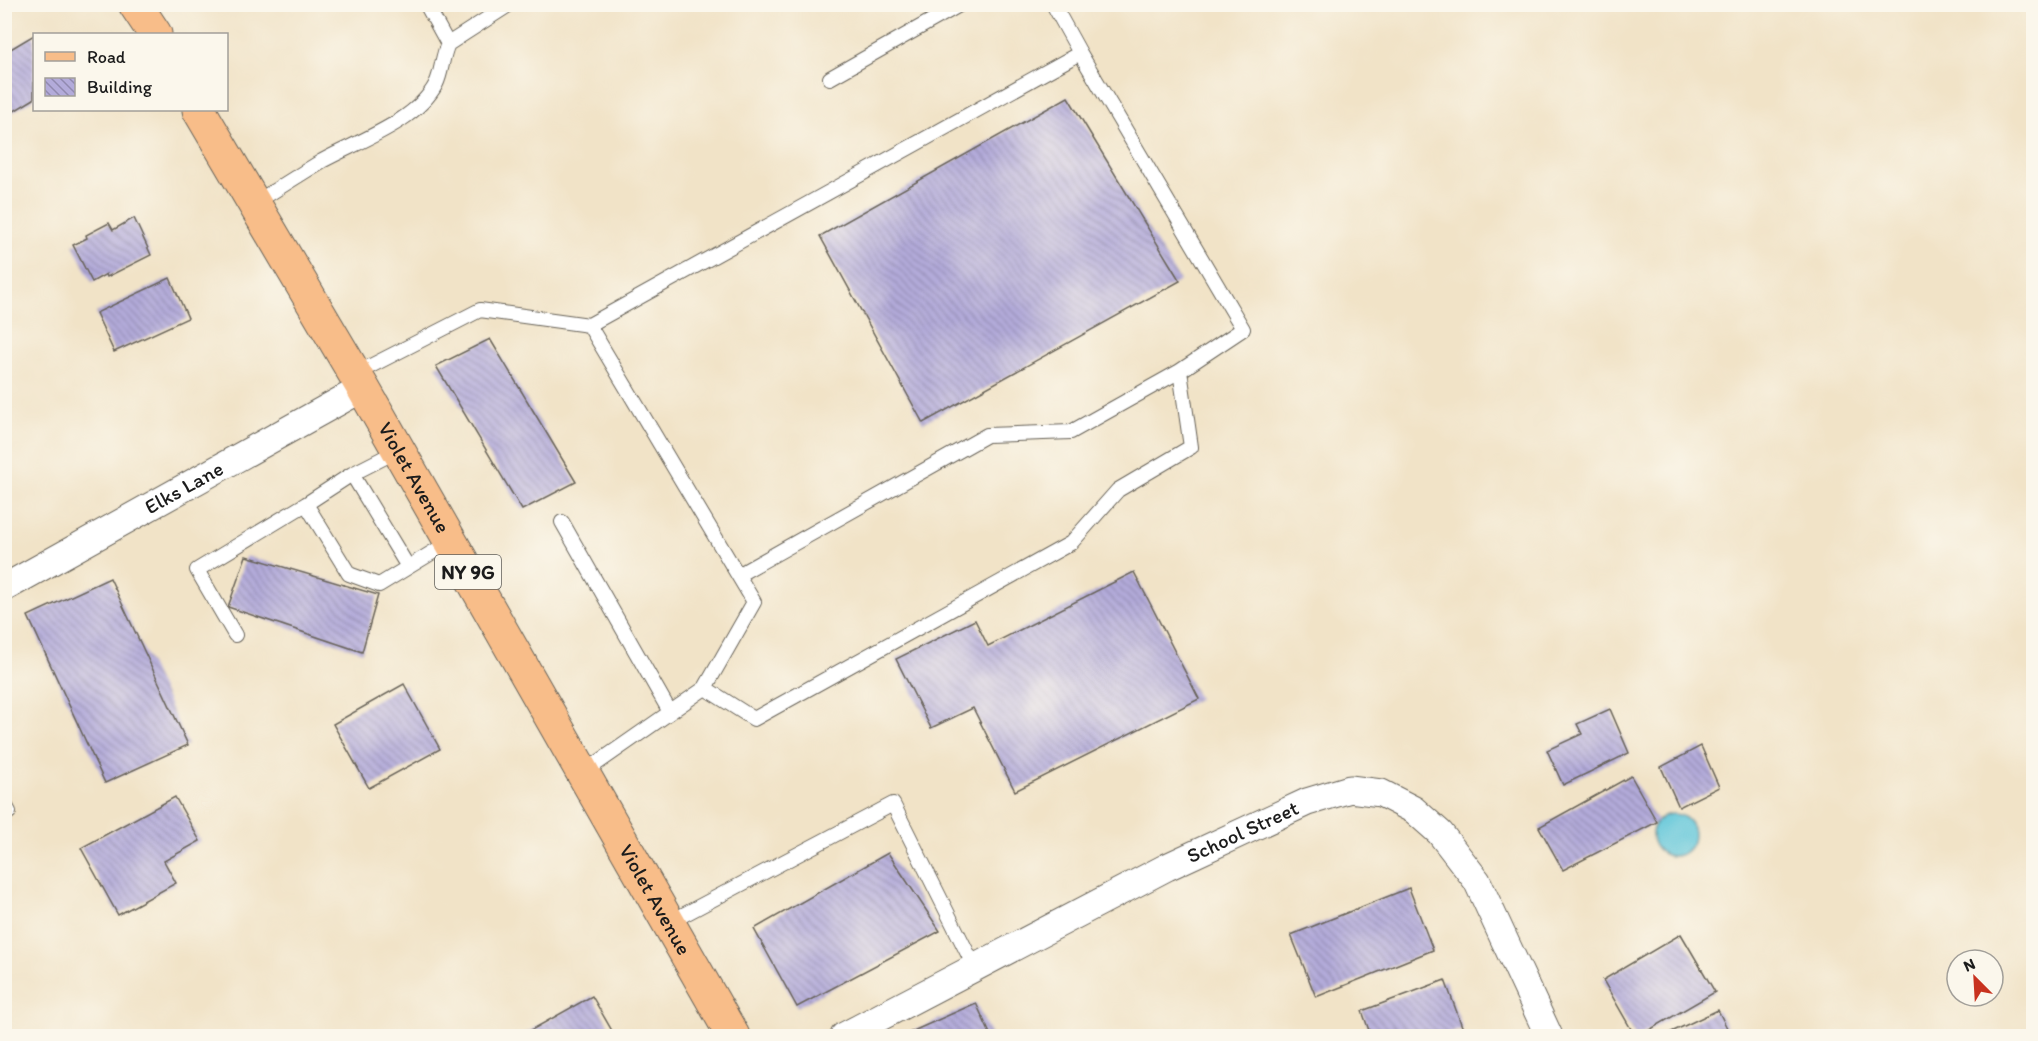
<svg xmlns="http://www.w3.org/2000/svg" width="2038" height="1041" font-family="Itim,sans-serif">
<style>
.water{fill:#5cc5d9;stroke:#3c707a;stroke-width:1.5}
.building{fill:url(#building-back-hatch)}
.lines{fill:none;stroke-linecap:round;stroke-linejoin:round}
.lane-casing{stroke:#676258;stroke-width:16}
.street-casing{stroke:#676258;stroke-width:29}
.primary-casing{stroke:#676258;stroke-width:35}
.lane{stroke:#fff;stroke-width:14}
.street{stroke:#fff;stroke-width:27}
.primary{stroke:#f8bd89;stroke-width:33}
.labels{text-anchor:middle;stroke-width:4.5;stroke-linejoin:round;paint-order:stroke}
.shield{fill:#fbf7ec;stroke:#5f5e5a;stroke-width:1.5}
.shield-label{font-size:20px;font-weight:bold;fill:#1c1c1c}
.street-label{font-size:21px;fill:#1c1c1c;stroke:#fbf7ec}
</style>
<defs>
<pattern id="building-back-hatch" width="6" height="6" patternUnits="userSpaceOnUse" patternTransform="scale(1.5)"><rect width="6" height="6" fill="#b3abda"/><path d="M-1 5l2 2M0 0l6 6M5-1l2 2" fill="none" stroke="#918ab0"/></pattern>
</defs>
<rect width="100%" height="100%" fill="#fbf7ec"/>
<filter id="ink" filterUnits="userSpaceOnUse"><feTurbulence type="fractalNoise" baseFrequency=".0167" numOctaves="2"/><feDisplacementMap in="SourceGraphic" scale="12" xChannelSelector="R" yChannelSelector="G"/><feConvolveMatrix kernelMatrix="1 2 1 2 8 2 1 2 1" color-interpolation-filters="sRGB"/></filter>
<filter id="wash" filterUnits="userSpaceOnUse"><feTurbulence type="fractalNoise" baseFrequency=".008" numOctaves="4" result="noise"/><feDisplacementMap in="SourceGraphic" scale="24" xChannelSelector="R" yChannelSelector="G"/><feGaussianBlur stdDeviation="1.35" result="paint"/><feColorMatrix in="noise" values="0 0 0 0 0 0 0 0 0 0 0 0 0 0 0 0 0 1.4 0 .05"/><feComposite in="paint" operator="in"/></filter>
<g filter="url(#wash)">
<rect width="100%" height="100%" fill="#f1e3c7"/>
<path class="water" d="M1652 835a21 21 0 1 1 42 0a21 21 0 1 1-42 0Z"/>
<g id="blocks">
<path class="building" d="M34,35V99L6,116L4,53Z
M1068,97L1180,281L923,423L820,236Z
M134,218L151,255L107,277L106,274L92,282L73,245L87,238L86,235L109,223L113,230Z
M170,278L188,318L114,352L96,313Z
M490,339L576,482L522,510L436,366Z
M246,556L378,595L362,652L228,607Z
M1134,572L1199,699L1015,791L973,708L931,728L896,659L975,620L988,646Z
M110,578L188,745L105,783L28,616Z
M404,684L440,749L369,788L333,724Z
M1610,709L1629,753L1563,785L1547,750L1582,734L1577,724Z
M1701,746L1719,787L1679,807L1661,767Z
M1631,776L1657,822L1563,870L1539,827Z
M175,797L200,841L164,861L176,883L118,915L81,848Z
M888,853L940,931L797,1007L754,929Z
M1409,888L1433,950L1316,997L1291,935Z
M1681,934L1715,992L1639,1036H1635L1603,980Z
M1445,980L1463,1029L1442,1036H1371L1362,1011Z
M592,996L615,1036H528L526,1033Z
M976,1003L991,1036H902Z
M1718,1010L1731,1036H1663Z"/>
</g>
</g>
<g filter="url(#ink)">
<use href="#blocks" fill-opacity="0" stroke="#676258" stroke-width="1.5"/>
<g class="lines">
<defs>
<path id="lane" d="M1053,4L1080,53
M448,44L510,4
M830,78L961,4
M255,203C277,189 299,175 322,161C358,141 416,122 436,84C442,72 442,56 448,44L426,4
M589,325L1080,53L1243,329L1180,371L1191,447L1118,490L1071,543L754,719L705,688
M355,374L480,310L589,325L754,602L705,688L583,773
M399,450L352,474L306,504L349,574L379,585L451,541
M352,474L408,567
M562,522L670,712
M738,575L987,435L1071,432L1180,371
M235,635L197,570L306,504
M4,803L9,812
M668,923L893,804L975,968"/>
<g id="street">
<path id="s1" d="M4,588L363,388"/>
<path id="s2" d="M844,1036L1167,867L1307,802L1350,789L1381,793L1414,810L1440,833L1477,881L1549,1036"/>
</g>
<g id="primary">
<path d="M135,4L155,34"/>
<path id="s3" d="M199,110L363,388L733,1036"/>
</g>
</defs>
<use href="#lane" class="lane-casing"/>
<use href="#street" class="street-casing"/>
<use href="#primary" class="primary-casing"/>
<use href="#lane" class="lane"/>
<use href="#street" class="street"/>
<use href="#primary" class="primary"/>
</g>
</g>
<g class="labels">
<rect class="shield" x="435" y="555" width="66" height="34" rx="4.5"/>
<g class="shield-label">
<text x="468" y="579">NY 9G</text>
</g>
<g class="street-label">
<text dy="7" stroke="none"><textPath href="#s3" startOffset="426">Violet Avenue</textPath></text>
<text dy="7" stroke="none"><textPath href="#s1" startOffset="206">Elks Lane</textPath></text>
<text dy="7" stroke="none"><textPath href="#s2" startOffset="448">School Street</textPath></text>
<text dy="7" stroke="none"><textPath href="#s3" startOffset="912">Violet Avenue</textPath></text>
</g>
</g>
<rect width="2038" height="1041" fill="none" stroke="#fbf7ec" stroke-width="24"/>
<rect x="33" y="33" width="195" height="78" fill="#fbf7ec" stroke="#a29f99" stroke-width="1.5"/>
<rect x="45" y="52" width="30" height="9" fill="#f8bd89" stroke="#a29f99" stroke-width="1.5"/>
<text x="87" y="63" font-size="18" fill="#1c1c1c">Road</text>
<rect x="45" y="78" width="30" height="18" fill="url(#building-back-hatch)" stroke="#a29f99" stroke-width="1.5"/>
<text x="87" y="93" font-size="18" fill="#1c1c1c">Building</text>
<g transform="translate(1975 978) rotate(336)"><circle r="28" fill="#fbf7ec" stroke="#a29f99" stroke-width="1.5"/>
<path d="M0-4.5L10 22L0 15L-10 22Z" fill="#c8321e"/>
<text y="-9" font-size="16" font-weight="bold" text-anchor="middle" fill="#1c1c1c">N</text>
</g>
</svg>
